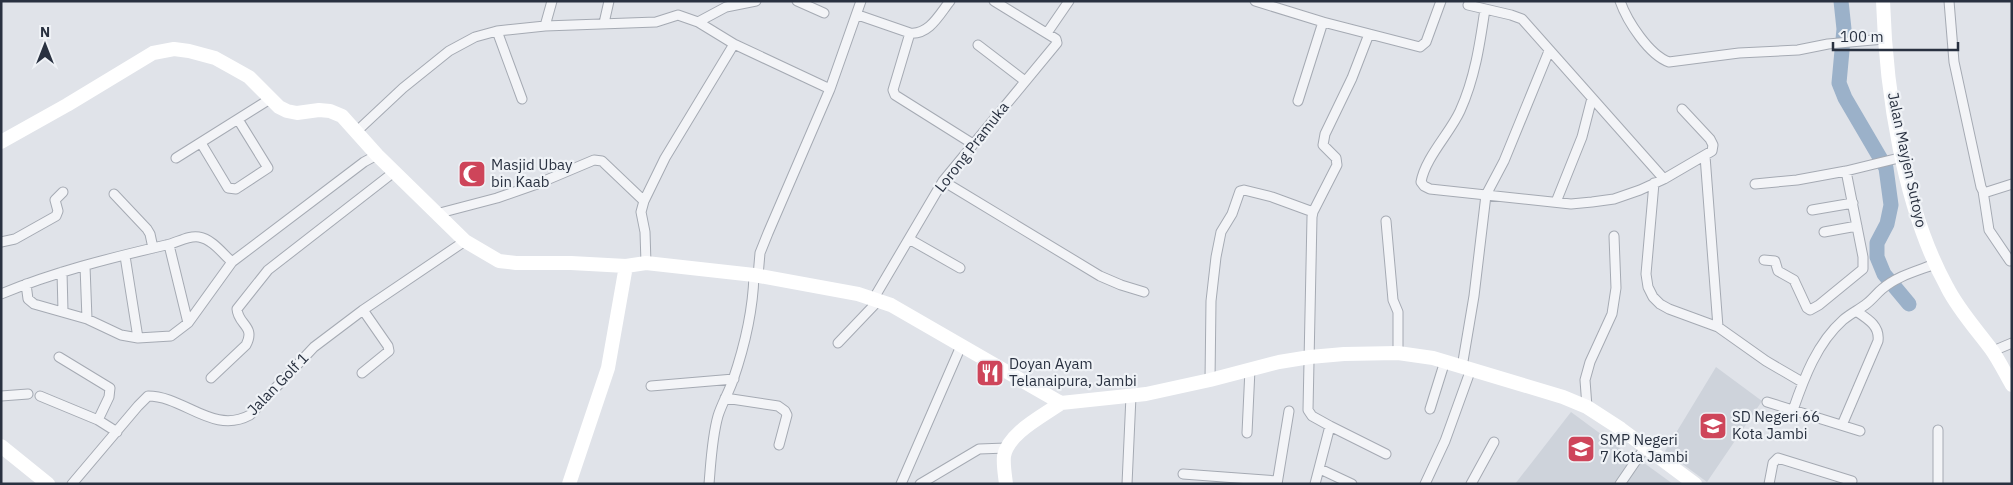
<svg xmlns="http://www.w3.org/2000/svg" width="2013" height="485" font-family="'IBM Plex Sans',sans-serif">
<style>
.built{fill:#ced3db}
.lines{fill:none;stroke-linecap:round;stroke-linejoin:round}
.river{stroke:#9bb1c9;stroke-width:15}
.street-casing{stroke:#a5aab3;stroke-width:11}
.street{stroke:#f3f4f7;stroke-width:9}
.secondary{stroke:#fff;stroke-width:14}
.labels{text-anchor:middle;stroke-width:4.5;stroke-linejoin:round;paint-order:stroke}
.street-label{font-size:15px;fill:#293140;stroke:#eff2f6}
.poi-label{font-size:15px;fill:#293140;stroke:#eff2f6;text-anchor:start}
</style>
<rect width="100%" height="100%" fill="#e0e3e9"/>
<path class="built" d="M1716,367L1762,401L1707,482L1665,451Z
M1571,412L1632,457L1614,484H1515Z
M1640,460L1673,484H1623Z"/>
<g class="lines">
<path class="river" d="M1841,1L1844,29L1839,83L1845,98L1886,168L1891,205L1887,224L1877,243V257L1884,274L1909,304"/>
<defs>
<path id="street" d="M797,1L824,13
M1255,1L1323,22L1420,47L1426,42L1441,1
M1620,1C1627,21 1649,55 1669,62L1739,53L1798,50L1828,44L1884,39
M1949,1L1954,62L1981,187L1983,191L1987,192L2012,184
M1468,5L1511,15L1522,19L1664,179
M1485,9C1480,43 1475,78 1460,111C1450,133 1425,158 1421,182L1424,186L1430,189L1571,204L1592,202L1614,199L1640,190L1664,179L1712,151L1713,145L1710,139L1682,109
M858,15L910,33C929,35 939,15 950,1
M698,22L734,44L830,89
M604,23L609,1
M545,26L552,1
M497,31L522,99
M910,33L893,90L895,95L973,144
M1047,33L1069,1
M978,45L1025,81
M1298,101L1323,22
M356,132L403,88L449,51L475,37L497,31L545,26L656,22L678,15L698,22L726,7L756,1
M201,143L228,188L236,189L268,168L239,121
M1705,156L1718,327
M176,158L270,99
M943,181L1100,276L1121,285L1144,292
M1654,183L1646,274L1648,287L1653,297L1660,304L1669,309L1718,327L1766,361L1802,382
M1755,184L1797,180L1846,171L1903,157
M1983,191L1989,230L2010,261
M114,194L147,229L150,234L153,248
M1556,202L1582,137L1592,98
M1812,210L1853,203
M436,214L497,198L537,184L594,160L602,161L644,201
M1386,221L1393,300L1398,312V353
M1824,232L1857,226
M909,239L960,268
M1,242L15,239L56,216L58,211L55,200L63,192
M169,245L188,323
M125,256L138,338
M1764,260L1775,261L1778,271L1794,280L1807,308L1810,310L1819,305L1863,269V257L1846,171
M646,263L645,232L641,212L644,201L665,158L734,44
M85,266L87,319
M62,272L63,311
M758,276L760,253L768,233L830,89L861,1
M26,284L28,299L34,304L87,319L121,335L138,338L171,336L188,323L232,262L364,162L377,155
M1,294C54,272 110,258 166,245C177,243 188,235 199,237C212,239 223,254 232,262
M874,298L943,181L1057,43L1056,39L994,1
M838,343L879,300
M1993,351L2012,343
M59,357L110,388L109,397L98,420
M1462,367L1474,296L1486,195L1504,161L1549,51
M362,373L389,351L388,346L363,310
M211,378L246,345C256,326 238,325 237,309L268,270L394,172
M1210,380L1211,301L1216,257L1221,232L1232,214L1240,191L1244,190L1272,197L1313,212
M651,386L734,379
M1,396L28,394
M40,396L98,420L117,432
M725,398L778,406L785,411L787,415L779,445
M1767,402L1860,431
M1587,407L1585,380L1590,362L1612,314L1616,288L1614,236
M1430,409L1445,361
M1793,410C1804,378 1817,343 1843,320C1850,314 1858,310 1865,305C1872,300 1876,294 1882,289C1897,276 1917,271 1935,264
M1842,425L1878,341C1880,326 1868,319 1856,311
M1330,426L1386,454
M1938,430V484
M1247,433L1250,369
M1320,469L1352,484
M1183,474L1277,481
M72,484L138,406L148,396C184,396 213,435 250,415L314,347L363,310L465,241
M709,484C711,461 712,437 718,416C722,403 729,392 733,380C744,348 753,309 754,275
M901,484L961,346
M920,484L979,449L1006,448
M1127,484L1131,396
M1277,484L1289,411
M1315,484L1330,426L1312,416L1308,410L1312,217L1313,212L1337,165L1336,158L1323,145L1325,134L1352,78L1369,34
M1425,484L1445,441L1471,369
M1471,484L1494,442
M1620,484L1646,446
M1769,484L1773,463L1778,458L1852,481"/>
</defs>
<use href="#street" class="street-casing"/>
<use href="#street" class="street"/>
<path class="secondary" d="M1883,1C1886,92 1903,207 1947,287C1958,309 1976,329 1991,349C1999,360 2005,373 2012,385
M1,142L67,105L153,53L174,49L189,51L215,58L233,68L249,77L279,107L287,111L297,113L319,110L330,111L342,116L377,155L465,241L499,261L516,263H571L626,266L646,263L754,275L858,294L891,305L1061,403L1146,394L1210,380L1279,362L1310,357L1344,354L1398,353L1433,358L1563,397L1587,407L1621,429L1695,484
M1,446L48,484
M569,484L608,368L626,266
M1006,484C1005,475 1003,465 1004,456C1008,433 1043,416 1061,403"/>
</g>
<defs>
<symbol id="mosque-square" viewBox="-11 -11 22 22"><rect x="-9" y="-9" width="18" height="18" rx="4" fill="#ce455a" stroke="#eff2f6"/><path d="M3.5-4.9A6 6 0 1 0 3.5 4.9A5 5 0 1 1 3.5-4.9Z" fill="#fff"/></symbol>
<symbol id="restaurant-square" viewBox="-11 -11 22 22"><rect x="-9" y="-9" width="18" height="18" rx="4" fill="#ce455a" stroke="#eff2f6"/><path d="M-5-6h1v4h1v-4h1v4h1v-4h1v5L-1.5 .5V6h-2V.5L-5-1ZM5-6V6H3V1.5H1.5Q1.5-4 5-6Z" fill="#fff"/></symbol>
<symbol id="school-square" viewBox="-11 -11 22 22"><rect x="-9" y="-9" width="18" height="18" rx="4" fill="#ce455a" stroke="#eff2f6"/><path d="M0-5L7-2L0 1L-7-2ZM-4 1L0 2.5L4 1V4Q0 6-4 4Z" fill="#fff"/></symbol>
</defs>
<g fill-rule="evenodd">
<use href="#mosque-square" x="456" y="158" width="32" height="32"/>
<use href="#restaurant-square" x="974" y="357" width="32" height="32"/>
<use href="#school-square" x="1697" y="410" width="32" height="32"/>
<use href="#school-square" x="1565" y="433" width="32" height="32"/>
</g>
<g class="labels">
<g class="street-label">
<text transform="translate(972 147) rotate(-52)" y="5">Lorong Pramuka</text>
<text transform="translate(1907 160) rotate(78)" y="5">Jalan Mayjen Sutoyo</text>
<text transform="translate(278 384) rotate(-46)" y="5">Jalan Golf 1</text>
</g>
<g class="poi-label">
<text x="491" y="170">Masjid Ubay<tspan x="491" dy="17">bin Kaab</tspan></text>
<text x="1009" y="369">Doyan Ayam<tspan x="1009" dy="17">Telanaipura, Jambi</tspan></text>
<text x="1732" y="422">SD Negeri 66<tspan x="1732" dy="17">Kota Jambi</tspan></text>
<text x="1600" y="445">SMP Negeri<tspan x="1600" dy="17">7 Kota Jambi</tspan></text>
</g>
</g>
<rect width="2013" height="485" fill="none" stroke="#293140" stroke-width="5"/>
<g transform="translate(45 45)" stroke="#eff2f6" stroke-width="4" paint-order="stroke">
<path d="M0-4L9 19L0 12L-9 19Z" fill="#293140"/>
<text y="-8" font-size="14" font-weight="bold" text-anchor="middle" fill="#293140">N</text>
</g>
<path d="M1833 42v8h125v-8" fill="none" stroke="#293140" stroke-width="2.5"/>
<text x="1840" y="42" font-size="15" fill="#293140" stroke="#eff2f6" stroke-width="4" paint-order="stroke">100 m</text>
</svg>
